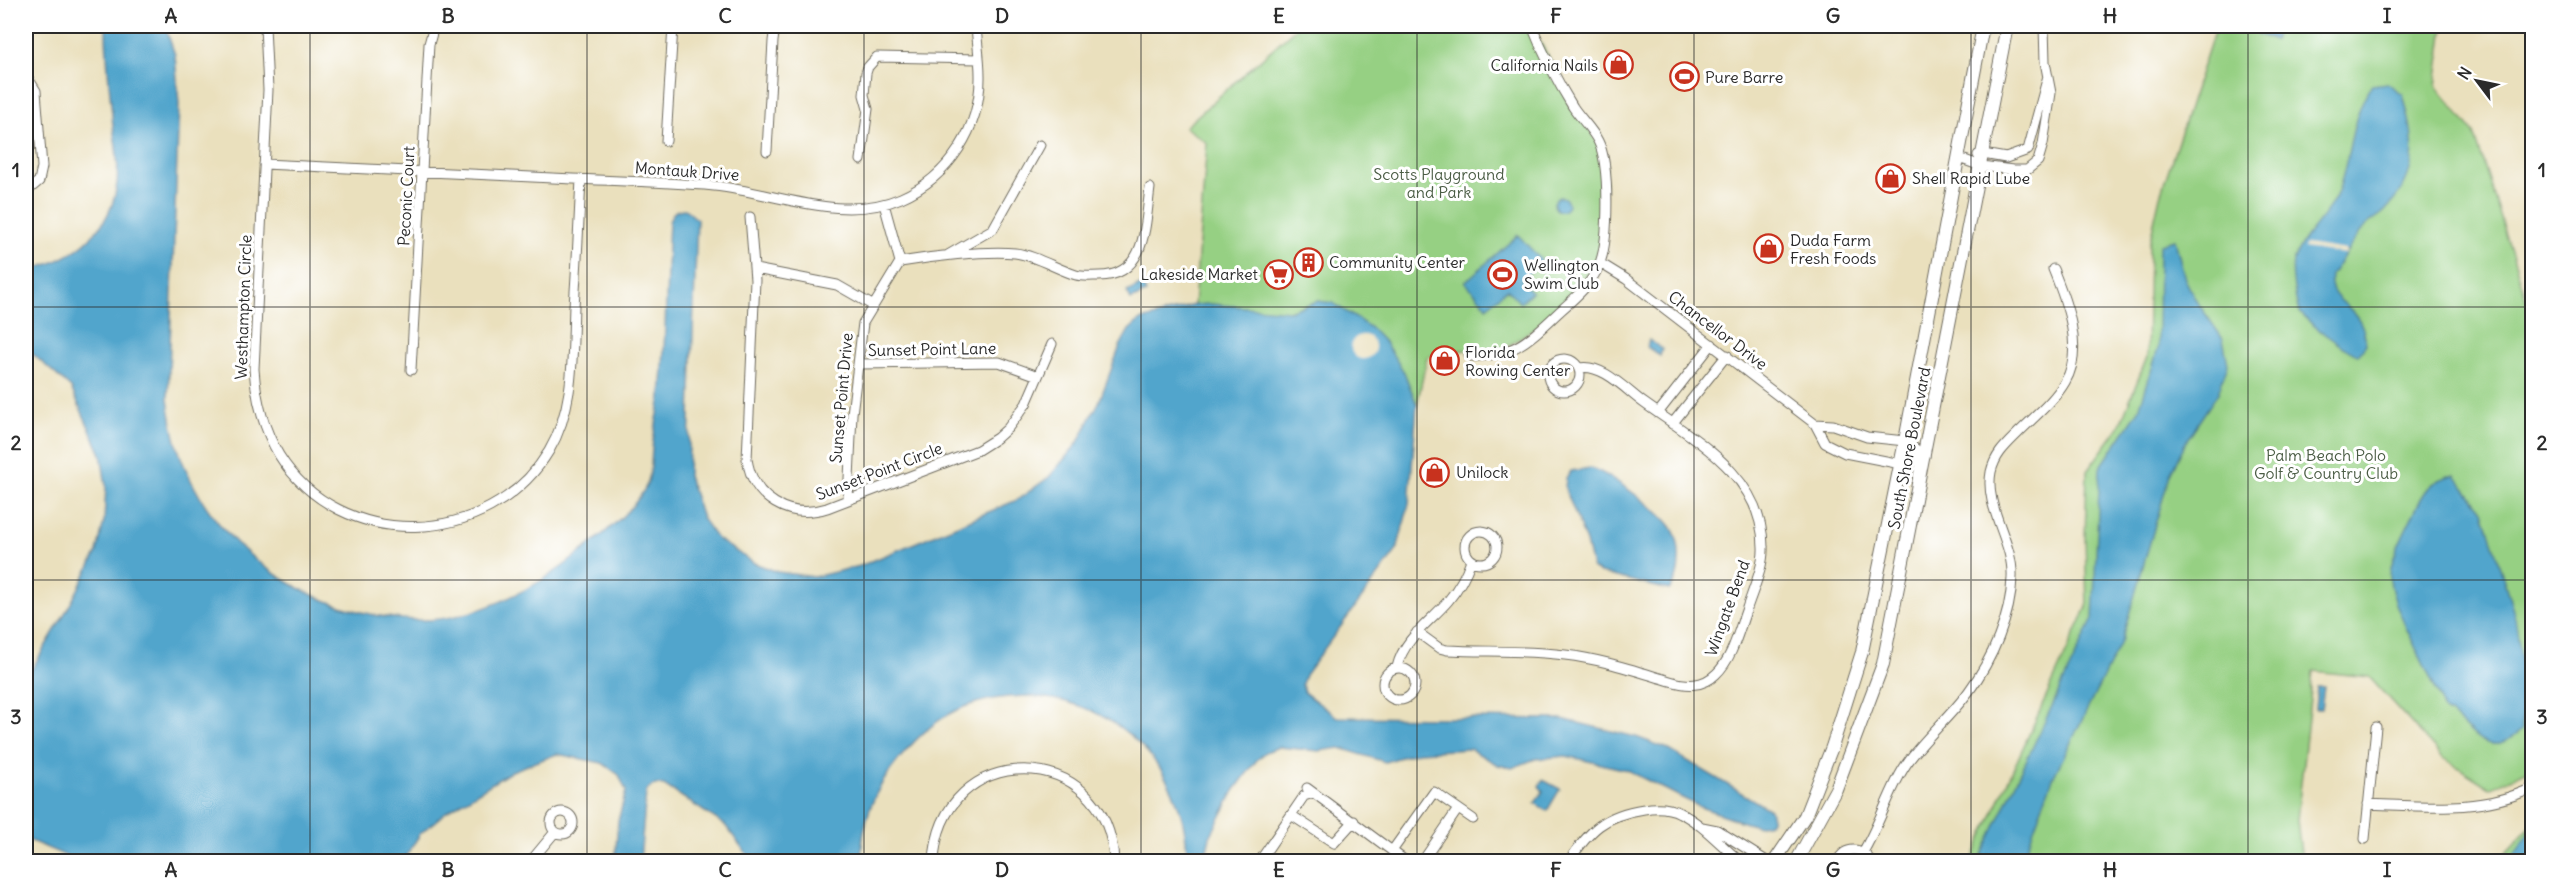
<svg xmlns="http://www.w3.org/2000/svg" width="2558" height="887" font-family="Delius,sans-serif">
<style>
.green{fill:#96d083;stroke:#607e57;stroke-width:1.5}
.water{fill:#51a5cc;stroke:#3e687c;stroke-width:1.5}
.pier{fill:#eae0bd}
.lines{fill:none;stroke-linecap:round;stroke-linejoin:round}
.street-casing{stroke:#6e6a5e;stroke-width:11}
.secondary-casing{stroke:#6e6a5e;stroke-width:14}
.street{stroke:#fff;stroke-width:9}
.secondary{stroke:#fff;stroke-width:12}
.grid{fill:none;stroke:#2b2b2b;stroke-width:1.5;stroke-opacity:0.55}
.labels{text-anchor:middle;stroke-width:6;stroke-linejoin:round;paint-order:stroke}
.poi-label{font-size:16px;fill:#2b2b2b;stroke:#fff;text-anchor:start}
.street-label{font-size:16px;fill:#2b2b2b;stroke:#fff}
.park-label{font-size:16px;fill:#4b5d45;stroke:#fff}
.neatline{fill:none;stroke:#2b2b2b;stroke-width:2}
.grid-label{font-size:20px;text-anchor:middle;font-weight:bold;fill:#2b2b2b}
</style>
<rect width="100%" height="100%" fill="#fff"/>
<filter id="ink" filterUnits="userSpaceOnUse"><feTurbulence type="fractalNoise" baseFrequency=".0167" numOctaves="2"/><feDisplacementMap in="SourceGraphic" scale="12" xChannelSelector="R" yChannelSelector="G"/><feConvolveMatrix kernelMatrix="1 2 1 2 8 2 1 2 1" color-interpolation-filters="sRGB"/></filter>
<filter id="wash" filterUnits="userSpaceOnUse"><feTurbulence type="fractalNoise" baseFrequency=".008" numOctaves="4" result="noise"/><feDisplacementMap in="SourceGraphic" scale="24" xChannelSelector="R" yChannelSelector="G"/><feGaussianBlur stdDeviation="1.35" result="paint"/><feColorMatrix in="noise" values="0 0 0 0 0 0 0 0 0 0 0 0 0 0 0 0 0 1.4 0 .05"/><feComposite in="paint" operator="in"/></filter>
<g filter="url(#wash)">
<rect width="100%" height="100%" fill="#eae0bd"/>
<path class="green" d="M1298,26H1531L1607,159L1600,263L1544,321L1504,349L1446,351L1427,357L1417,405L1404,372L1318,301L1289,311L1194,305L1207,143L1185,127Z
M2216,26H2444L2436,86L2474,133L2532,317V768L2490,788L2443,758L2369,677L2313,671L2297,820L2302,861L1971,862L2087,607L2085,538L2087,471L2119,427L2147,357L2149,244L2160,196Z
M2532,825V861L2460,862L2505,854Z"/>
<path class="water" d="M106,26H165L175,55L179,104L168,399C171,421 175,444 184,465C222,557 318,616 416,620C472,622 540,587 581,552C601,536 637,508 647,484C652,472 651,461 652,448C654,431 659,413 661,395C666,338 666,280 669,222C672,213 675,209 685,209L697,219L688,476L702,518L717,539L754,563L778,572L814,577L860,566L1017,500L1049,477L1077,444L1099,402L1120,346L1129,330L1139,321L1194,305L1211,304L1289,311L1318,301L1333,303L1371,328L1386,344L1404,372L1417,405L1409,504L1397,550L1305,675L1302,684L1304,692L1337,717L1562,719L1636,737L1666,748L1770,810L1772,818L1769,823L1757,826L1746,823L1700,807L1627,770L1566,756L1535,759L1512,768L1498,765L1470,749L1418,752L1385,762L1340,748L1319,751L1279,747L1266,752L1256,761L1234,791L1210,837L1204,861H1187C1188,744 1073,667 964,707C938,717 917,737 900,758C874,789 862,820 861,861H752L725,825L664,785C655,784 650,785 646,793L640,861H615L618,821L626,791L619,775L602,763L557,754L512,771L446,812L420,834L403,861H78L26,839V679L71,603L97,552L104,521L106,486L101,454L71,388L26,348V270C68,263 108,234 116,190C120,170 116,146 113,126C110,92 106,60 106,26Z
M2253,26H2278L2274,41L2258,34Z
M2387,83L2403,94C2415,141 2422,172 2385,211C2380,216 2372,220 2367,225C2355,236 2342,261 2331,275C2328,298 2346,301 2357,317C2363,324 2365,335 2366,344L2358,355C2346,351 2307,322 2300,312C2295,303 2291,272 2293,262C2301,235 2330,215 2339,189C2350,157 2352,111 2372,85Z
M1554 204a7 7 0 1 1 14 0a7 7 0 1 1-14 0Z
M1518,235L1542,261L1521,280L1532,292L1520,303L1507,289L1487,307L1465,282Z
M2175,240L2185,279L2196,300L2223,339L2228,364L2218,393L2188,438L2170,474L2121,642L2053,778L2022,861H1979L2093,619L2100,468L2139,410L2158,349L2159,244Z
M1142,284L1146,293L1131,300L1127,292Z
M1649,340L1662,349L1660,356L1647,347Z
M1590,468C1608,472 1663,513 1672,528C1682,544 1682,577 1669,590L1600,573L1592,568L1586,542L1565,488L1566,478L1571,471Z
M2455,475L2483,511L2515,617L2521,659L2522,730C2482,763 2479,731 2444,711C2433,675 2391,610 2390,578C2389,561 2406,529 2414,513C2423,493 2431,478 2455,475Z
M2317,687H2324L2321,709H2315Z
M1543,780L1560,789L1547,811L1535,803L1543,791L1539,786Z
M2532,830V861L2509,862Z"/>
<path class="pier" d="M2306,244L2345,250L2346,254L2304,248Z
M1351 347a12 12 0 1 1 24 0a12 12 0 1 1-24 0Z"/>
</g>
<g filter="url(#ink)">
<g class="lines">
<defs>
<path id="street" d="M265,26L268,90L254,369C256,400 263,428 279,455C340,553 490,549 549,451C575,407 572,356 574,306C577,264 579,222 581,179
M26,75L36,91L42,167L39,181L26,192
M666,141L673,26
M767,151L773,41L774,34L783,26
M1978,155L1983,154L2006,158L2028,150L2048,76
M1959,158L1981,166L2013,170H2027L2038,161L2043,144L2051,93L2045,62L2044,26
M861,160L868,109L864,95L866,73L868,67L877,57L979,59
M264,164C367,169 470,174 573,179C620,181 667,182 714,186C775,192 841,224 901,198C949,177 981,128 980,75C980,59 977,42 976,26
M750,217L755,280L747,459C753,499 789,520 827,508L978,450L997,438L1008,428L1026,404L1052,344
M948,255L993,229L1040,145
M900,262C929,257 985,250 1015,253C1035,255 1056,269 1076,275C1083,277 1091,276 1099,276C1147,276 1145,224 1150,188
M1600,263L1626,279L1815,424L1825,443L1845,453L1901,464L1925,456
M755,269L837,285L872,305
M1469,356C1513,358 1529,340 1559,312C1575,298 1593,283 1600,263C1609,238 1610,164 1598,141C1592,129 1581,119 1573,107C1557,81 1543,54 1532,26
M1548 375a16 16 0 1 1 32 0a16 16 0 1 1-32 0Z
M860,364L999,362L1038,376
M411,370L429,44L434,26
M1658,413L1712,344
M1672,424L1727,355
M1815,424L1833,425L1867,437L1905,441L1925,456
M848,500L852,414L863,323L900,262L884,204
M1465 547a16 16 0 1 1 32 0a16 16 0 1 1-32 0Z
M1417,632L1439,648L1447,650C1486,652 1526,650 1565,655C1601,659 1636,671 1670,681C1687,686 1703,687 1716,674C1733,658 1739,629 1747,608C1753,590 1764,566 1763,547C1763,476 1695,440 1644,403C1626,390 1602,363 1579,368
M1397,667C1404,638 1430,622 1448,601C1458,589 1466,575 1471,560
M1383 684a16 16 0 1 1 32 0a16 16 0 1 1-32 0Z
M1307,788L1407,862
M2368,804C2424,806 2481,813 2532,788
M551 823a11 11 0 1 1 22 0a11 11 0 1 1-22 0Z
M1291,815L1334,843L1354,821
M1702,827L1717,830L1768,862
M2365,839L2376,727
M1392,851L1434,792L1473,819
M1863,852C1880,824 1892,782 1910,759C1928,735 1952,715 1969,691C1992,660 2011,616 2012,578C2014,542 1984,508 1991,472C1995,454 2007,444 2019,432C2035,416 2054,401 2065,382C2085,349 2066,301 2053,269
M530,862L555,832
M934,862C939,739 1109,739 1114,862
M1259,862L1304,796L1313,793
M1422,862L1458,809
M1568,862C1590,830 1604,815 1644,809C1656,807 1669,807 1680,813C1703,824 1721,846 1741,862
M1837,862C1845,846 1862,846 1871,862"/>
<path id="secondary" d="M1774,862L1805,816L1832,747L1862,652L1905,441L1983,26
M1796,862L1836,789L1883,664L2007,26"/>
</defs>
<use href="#street" class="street-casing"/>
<use href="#secondary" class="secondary-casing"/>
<use href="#street" class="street"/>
<use href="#secondary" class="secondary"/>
</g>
</g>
<path class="grid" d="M310,26V862M587,26V862M864,26V862M1141,26V862M1417,26V862M1694,26V862M1971,26V862M2248,26V862M26,307H2532M26,580H2532"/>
<defs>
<symbol id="shop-ring" viewBox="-11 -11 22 22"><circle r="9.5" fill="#fff" stroke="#c8321e" stroke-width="1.5"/><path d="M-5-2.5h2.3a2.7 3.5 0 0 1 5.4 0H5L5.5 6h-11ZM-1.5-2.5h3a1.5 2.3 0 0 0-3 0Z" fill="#c8321e"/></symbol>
<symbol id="stadium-ring" viewBox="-11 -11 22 22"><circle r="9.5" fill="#fff" stroke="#c8321e" stroke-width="1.5"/><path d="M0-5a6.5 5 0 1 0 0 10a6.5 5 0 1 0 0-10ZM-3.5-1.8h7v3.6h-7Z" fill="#c8321e"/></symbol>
<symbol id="building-ring" viewBox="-11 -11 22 22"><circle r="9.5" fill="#fff" stroke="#c8321e" stroke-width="1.5"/><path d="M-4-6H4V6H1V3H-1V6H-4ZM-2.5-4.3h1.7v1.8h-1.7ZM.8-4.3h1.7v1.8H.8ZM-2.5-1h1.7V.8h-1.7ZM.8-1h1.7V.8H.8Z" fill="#c8321e"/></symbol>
<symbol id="supermarket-ring" viewBox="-11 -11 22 22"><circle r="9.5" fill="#fff" stroke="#c8321e" stroke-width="1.5"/><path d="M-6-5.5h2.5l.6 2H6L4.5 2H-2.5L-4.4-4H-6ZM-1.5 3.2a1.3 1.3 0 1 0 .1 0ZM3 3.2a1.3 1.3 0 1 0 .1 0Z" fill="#c8321e"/></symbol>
</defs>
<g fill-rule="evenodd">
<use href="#shop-ring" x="1602" y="48" width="33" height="33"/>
<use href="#stadium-ring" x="1668" y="60" width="33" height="33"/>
<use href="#shop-ring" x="1874" y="162" width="33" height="33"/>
<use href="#shop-ring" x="1752" y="232" width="33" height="33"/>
<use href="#building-ring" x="1292" y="246" width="33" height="33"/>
<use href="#supermarket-ring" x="1262" y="258" width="33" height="33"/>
<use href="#stadium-ring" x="1486" y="258" width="33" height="33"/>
<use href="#shop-ring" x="1428" y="344" width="33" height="33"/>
<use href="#shop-ring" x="1418" y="456" width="33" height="33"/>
</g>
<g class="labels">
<g class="poi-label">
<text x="1598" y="71" text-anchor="end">California Nails</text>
<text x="1705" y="83">Pure Barre</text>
<text x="1912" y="184">Shell Rapid Lube</text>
<text x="1790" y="246">Duda Farm<tspan x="1790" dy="18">Fresh Foods</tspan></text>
<text x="1329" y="268">Community Center</text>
<text x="1524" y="271">Wellington<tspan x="1524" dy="18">Swim Club</tspan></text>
<text x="1258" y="280" text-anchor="end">Lakeside Market</text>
<text x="1465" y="358">Florida<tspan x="1465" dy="18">Rowing Center</tspan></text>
<text x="1456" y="478">Unilock</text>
</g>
<g class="street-label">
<text transform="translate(687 171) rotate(4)" y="6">Montauk Drive</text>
<text transform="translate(406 196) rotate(-87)" y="6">Peconic Court</text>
<text transform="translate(243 307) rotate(-88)" y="6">Westhampton Circle</text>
<text transform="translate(1718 330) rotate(37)" y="6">Chancellor Drive</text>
<text transform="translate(932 349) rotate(-1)" y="6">Sunset Point Lane</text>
<text transform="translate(841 398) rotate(-85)" y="6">Sunset Point Drive</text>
<text transform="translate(1909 448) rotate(-79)" y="6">South Shore Boulevard</text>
<text transform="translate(879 471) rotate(-21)" y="6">Sunset Point Circle</text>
<text transform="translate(1727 608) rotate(-70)" y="6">Wingate Bend</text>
</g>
<g class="park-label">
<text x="1439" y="180">Scotts Playground<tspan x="1439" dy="18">and Park</tspan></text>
<text x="2326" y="461">Palm Beach Polo<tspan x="2326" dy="18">Golf &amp; Country Club</tspan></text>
</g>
</g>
<rect width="2558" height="887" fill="none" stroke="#fff" stroke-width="66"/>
<g transform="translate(2477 81) rotate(302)" stroke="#ffffff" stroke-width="4.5" paint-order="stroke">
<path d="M0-4.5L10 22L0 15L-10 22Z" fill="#2b2b2b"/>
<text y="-9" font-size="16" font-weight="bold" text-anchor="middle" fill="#2b2b2b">N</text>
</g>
<rect x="33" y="33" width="2492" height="821" class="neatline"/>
<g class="grid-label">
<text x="171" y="23">A</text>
<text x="448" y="23">B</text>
<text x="725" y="23">C</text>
<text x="1002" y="23">D</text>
<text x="1279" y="23">E</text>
<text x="1556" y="23">F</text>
<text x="1833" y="23">G</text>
<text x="2110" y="23">H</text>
<text x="2387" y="23">I</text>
<text x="16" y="177">1</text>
<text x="2542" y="177">1</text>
<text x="16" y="450">2</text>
<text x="2542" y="450">2</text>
<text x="16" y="724">3</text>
<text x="2542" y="724">3</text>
<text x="171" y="877">A</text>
<text x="448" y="877">B</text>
<text x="725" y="877">C</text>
<text x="1002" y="877">D</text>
<text x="1279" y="877">E</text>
<text x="1556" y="877">F</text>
<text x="1833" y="877">G</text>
<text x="2110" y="877">H</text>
<text x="2387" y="877">I</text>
</g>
</svg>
